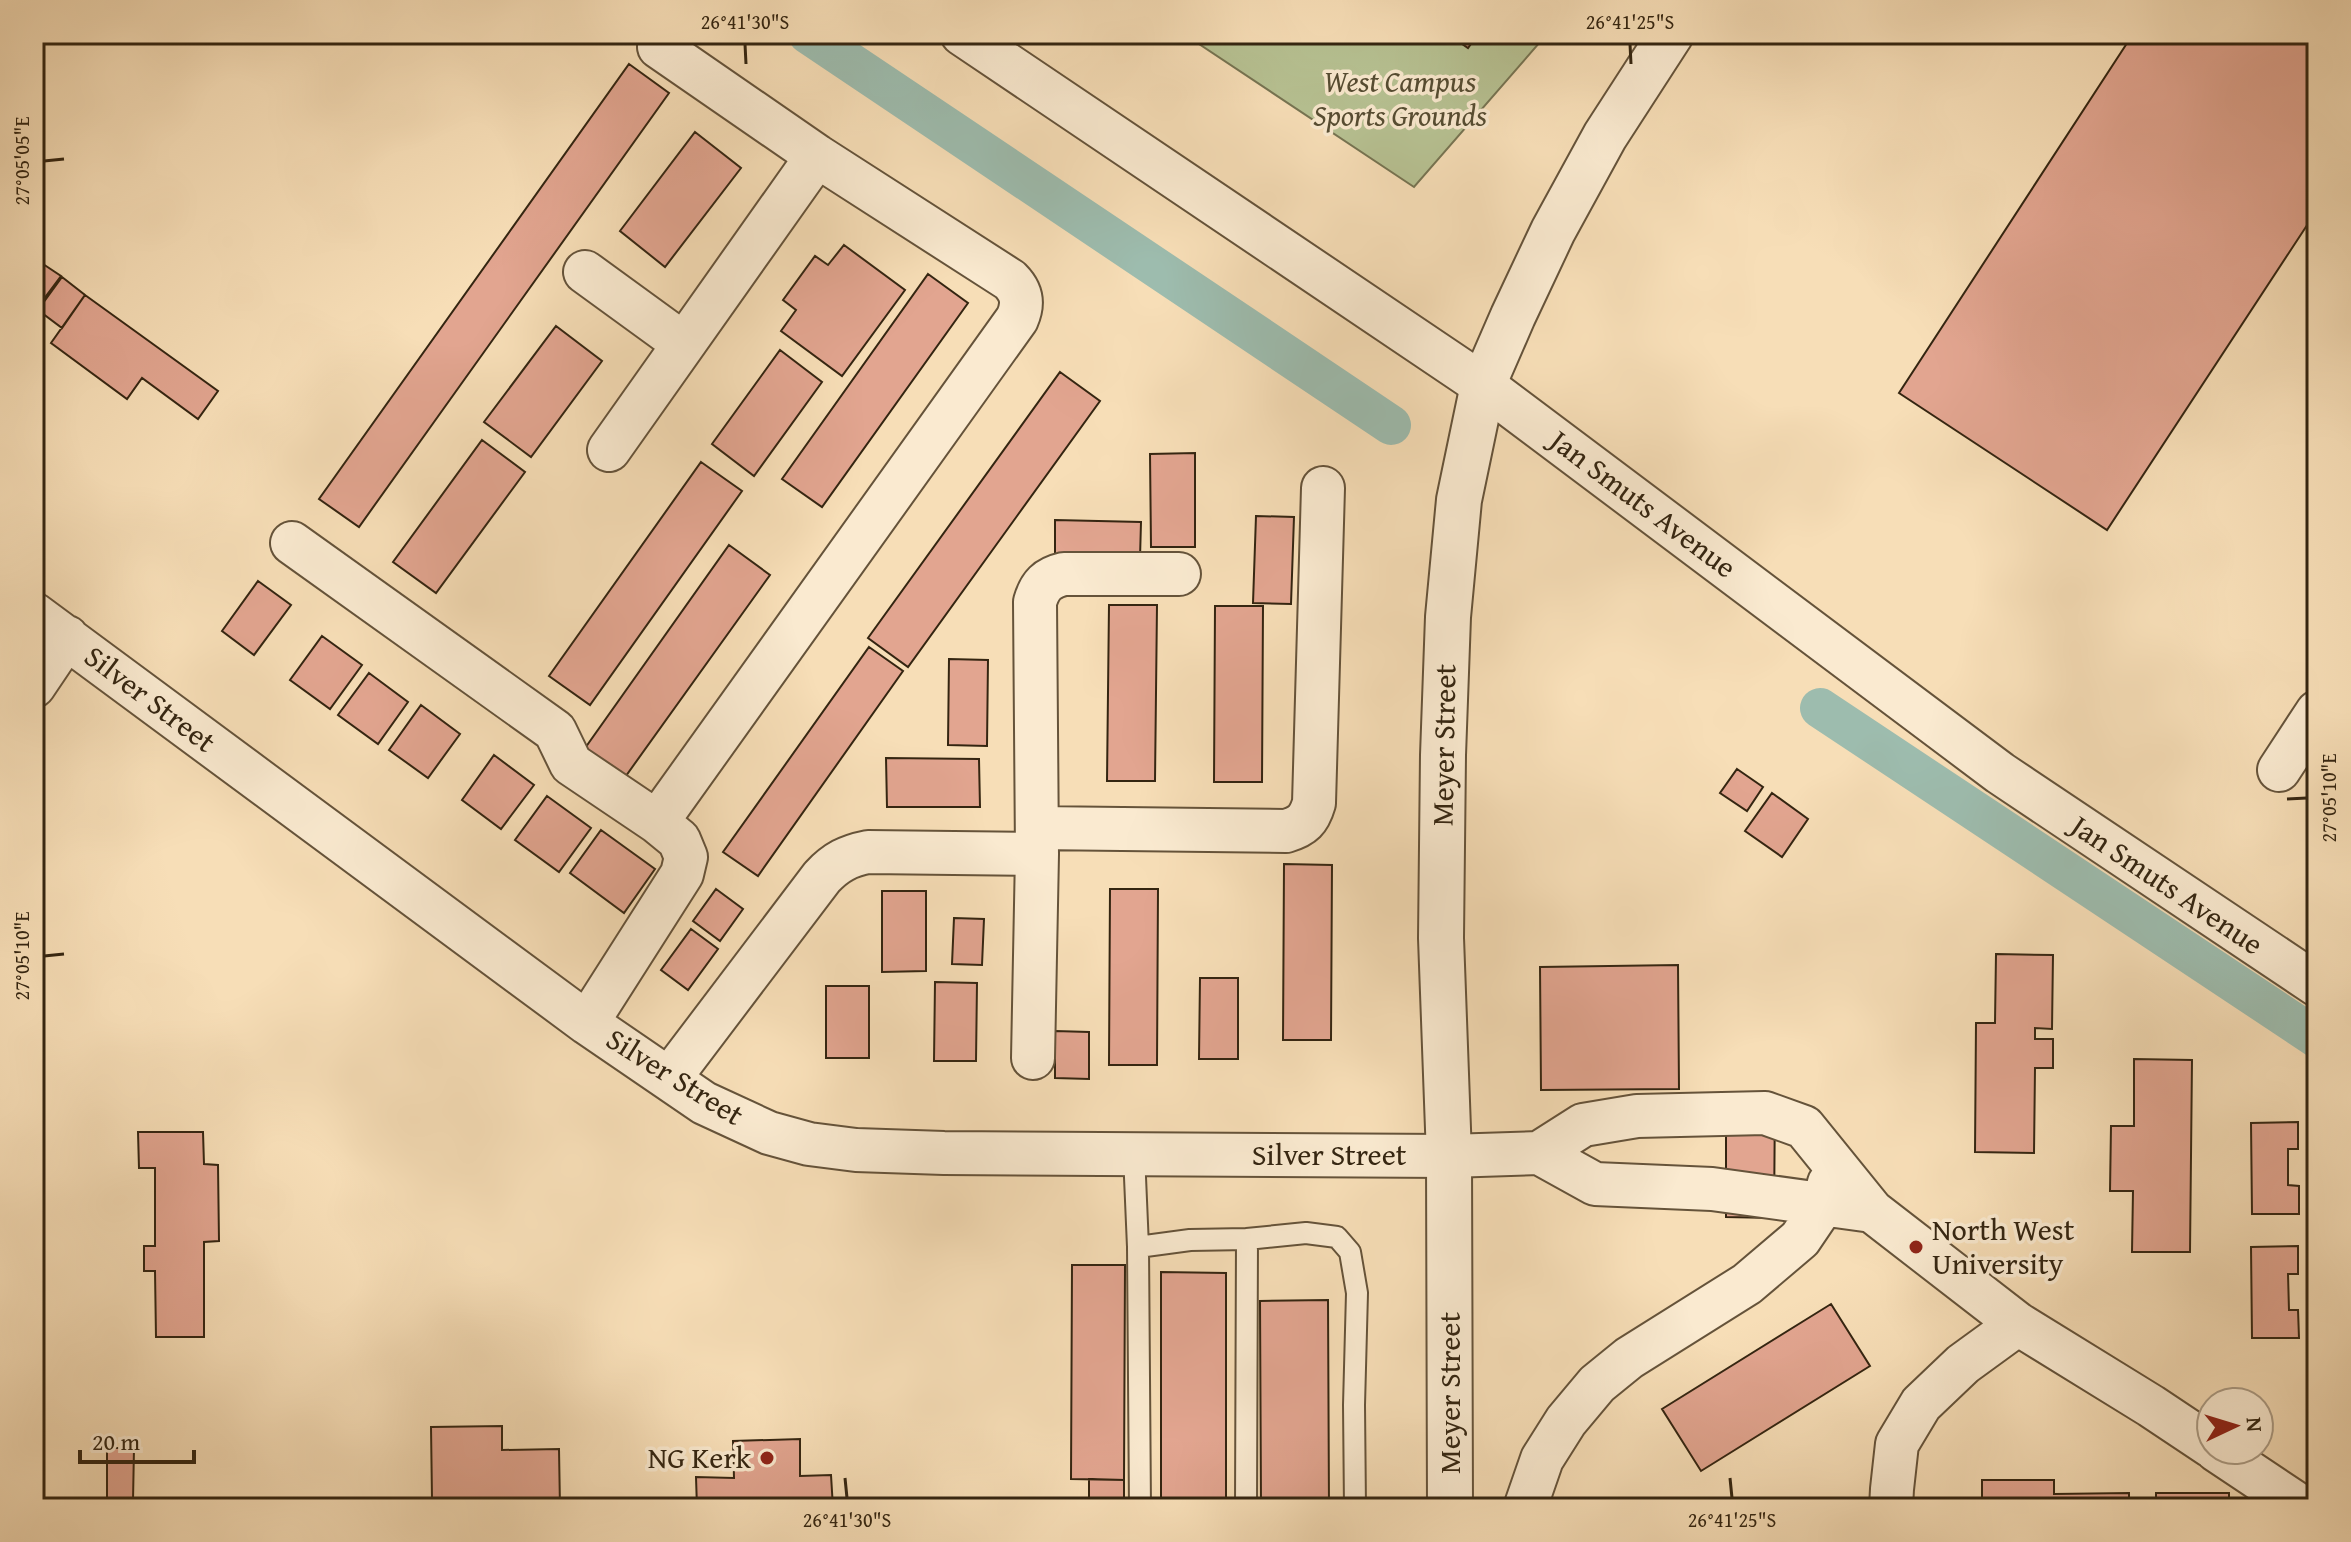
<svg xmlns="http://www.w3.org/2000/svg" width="2351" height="1542" font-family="'Gentium Book Plus',serif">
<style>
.green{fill:#b7c293;stroke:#767452;stroke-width:2}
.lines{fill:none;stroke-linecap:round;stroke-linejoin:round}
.canal{stroke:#9dbcae;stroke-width:40}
.building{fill:#e2a590;stroke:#342511;stroke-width:2}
.service-casing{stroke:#65533a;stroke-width:24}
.minor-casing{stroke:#65533a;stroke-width:46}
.tertiary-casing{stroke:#65533a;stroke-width:48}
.service{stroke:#faead0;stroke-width:20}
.minor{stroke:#faead0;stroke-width:42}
.tertiary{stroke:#faead0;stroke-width:44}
.ticks{fill:none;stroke:#342511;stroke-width:3}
.poi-dot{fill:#8f2418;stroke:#faead0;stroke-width:3}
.labels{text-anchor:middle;stroke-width:7;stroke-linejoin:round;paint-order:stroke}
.park-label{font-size:30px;font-style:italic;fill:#554c32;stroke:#faead0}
.street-label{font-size:30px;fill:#342511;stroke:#faead0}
.poi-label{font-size:30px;fill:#342511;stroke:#faead0;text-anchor:start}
.neatline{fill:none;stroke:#342511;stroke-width:3}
.ticks-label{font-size:20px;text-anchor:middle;fill:#342511}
</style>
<rect width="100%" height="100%" fill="#f7deb7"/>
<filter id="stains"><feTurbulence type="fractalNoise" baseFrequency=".0025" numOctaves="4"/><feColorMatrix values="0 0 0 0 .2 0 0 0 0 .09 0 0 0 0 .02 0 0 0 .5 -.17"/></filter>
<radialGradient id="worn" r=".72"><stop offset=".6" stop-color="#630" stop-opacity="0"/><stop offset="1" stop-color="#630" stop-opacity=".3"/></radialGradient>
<path class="green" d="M1184,34H1547L1414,187Z"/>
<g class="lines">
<path class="canal" d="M808,34L1391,425
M1820,708L2317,1038"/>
</g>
<path class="building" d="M1448,34H1478L1468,48Z
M2133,34H2317V210L2107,530L1899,393Z
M629,64L669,93L359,527L319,499Z
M695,132L741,168L665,267L620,231Z
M844,245L905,290L842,376L781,331L796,310L783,300L815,256L828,265Z
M40,262L61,276L34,312V271Z
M928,274L968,303L822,507L782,479Z
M62,277L85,295L62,328L38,310Z
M85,295L218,391L198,419L142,378L127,399L51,343Z
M556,326L602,361L531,457L484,422Z
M780,350L822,382L754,476L712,444Z
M1060,372L1100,401L908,667L868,638Z
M482,440L525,472L436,593L393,562Z
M1195,453V547H1151L1150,454Z
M701,462L742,491L590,705L549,676Z
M1256,516L1294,517L1291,604L1253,603Z
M1055,520L1141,522L1140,558L1055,557Z
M729,545L770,575L623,780L583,751Z
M258,581L291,605L254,655L222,631Z
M1109,605H1157L1155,781H1107Z
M1215,606H1263L1262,782H1214Z
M322,636L362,665L330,709L290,680Z
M869,647L903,671L758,876L723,852Z
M949,659L988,660L987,746L948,745Z
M369,673L408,702L378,744L338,715Z
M421,705L460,734L428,778L389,750Z
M494,755L534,785L501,829L462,800Z
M886,758L979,759L980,807H887Z
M1737,769L1763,787L1747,811L1720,793Z
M1772,793L1808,819L1782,857L1745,831Z
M547,796L591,828L559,872L515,840Z
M601,830L655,869L624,913L570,873Z
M1284,864L1332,865L1331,1040H1283Z
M716,889L743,909L720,941L693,921Z
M1110,889H1158L1157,1065H1109Z
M882,891H926V971L882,972Z
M954,918L984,919L982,965L952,964Z
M691,929L718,949L688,990L661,970Z
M1996,954L2053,955L2052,1029L2035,1028V1039H2053V1068H2035L2034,1153L1975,1152L1976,1023H1995Z
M1678,965L1679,1089L1541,1090L1540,967Z
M1200,978H1238V1059H1199Z
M935,982L977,983L976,1061H934Z
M826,986H869V1058H826Z
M1055,1031L1089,1032V1079L1055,1078Z
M2134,1059L2192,1060L2190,1252H2132L2133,1191H2110L2111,1126H2134Z
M1726,1096H1775L1774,1218L1726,1217Z
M2298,1122V1149H2288V1185L2299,1186V1214H2252L2251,1123Z
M138,1132H203L204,1164L218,1165L219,1241L204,1242V1337H156L155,1271H144V1246H155V1168H139Z
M2298,1246V1274H2288L2289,1310H2298L2299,1338H2252L2251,1247Z
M1072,1265H1125L1124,1480L1071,1479Z
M1161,1272L1226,1273V1508H1161Z
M1328,1300L1329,1508H1261L1260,1301Z
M1831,1304L1870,1366L1701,1471L1662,1409Z
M502,1426V1450L559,1449L560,1508H382V1499H432L431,1427Z
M800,1439V1476L831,1475L833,1508H697L696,1477L734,1478L733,1441Z
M107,1448H134L133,1501H107Z
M1089,1479L1124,1480V1508H1089Z
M1982,1480H2054V1494L2129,1493V1508H1982Z
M2156,1493H2229V1508H2156Z"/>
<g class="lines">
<defs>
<path id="service" d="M1134,1154L1138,1247L1140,1508
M1138,1247L1190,1240L1247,1239
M1246,1508L1247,1239L1306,1233L1337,1237L1350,1252L1357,1293L1354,1405L1355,1508"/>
<path id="minor" d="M962,34L1483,385L2000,773L2317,985
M585,272L684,344
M609,450L817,156
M292,543L555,731L571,764L657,822L679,840L686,857L682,874L587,1023
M34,614L587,1023L704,1103L769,1133L809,1144L856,1150L944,1153L1449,1156L1539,1153L1595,1184L1712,1189L1872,1211
M34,686L67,637
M2279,770L2317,712
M657,822L1017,319C1024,303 1022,292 1010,280L817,156L659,47
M1037,828L1286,831C1303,826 1309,820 1314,803L1323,488
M1033,1058L1037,854L1035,602C1040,585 1047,578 1064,574H1179
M669,1079L822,877C836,862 848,856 868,852L1037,854
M1539,1153L1583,1125L1637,1116L1765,1113L1804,1127L1872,1211L2018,1324L2151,1406L2211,1446
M2216,1450L2303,1508
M1525,1508L1542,1459L1566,1421L1597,1384L1629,1358L1747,1284L1800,1239L1823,1205L1829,1183
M1891,1508L1892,1489L1897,1444L1921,1404L1963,1364L2018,1324"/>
<path id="tertiary" d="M1450,1508L1449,1156L1441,938L1443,755L1448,617L1459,500L1483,385L1513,316L1553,231L1605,136L1671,34"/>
</defs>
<use href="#service" class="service-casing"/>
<use href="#minor" class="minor-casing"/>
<use href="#tertiary" class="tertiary-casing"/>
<use href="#service" class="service"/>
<use href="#minor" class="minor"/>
<use href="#tertiary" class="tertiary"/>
</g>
<path class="ticks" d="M745,44L746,64M1630,44L1631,64M44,161L64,159M2287,799L2307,798M44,956L64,954M845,1478L847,1498M1730,1478L1732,1498"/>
<g class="poi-dot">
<circle cx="1916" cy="1247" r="8"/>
<circle cx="767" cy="1458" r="8"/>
</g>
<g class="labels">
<g class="park-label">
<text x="1400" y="92">West Campus<tspan x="1400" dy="34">Sports Grounds</tspan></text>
</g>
<g class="street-label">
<text transform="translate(1643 504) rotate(37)" y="10">Jan Smuts Avenue</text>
<text transform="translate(150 699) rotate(37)" y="10">Silver Street</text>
<text transform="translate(1444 745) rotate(-89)" y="10">Meyer Street</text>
<text transform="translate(2167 885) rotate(34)" y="10">Jan Smuts Avenue</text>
<text transform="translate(675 1077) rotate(32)" y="10">Silver Street</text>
<text x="1329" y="1165">Silver Street</text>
<text transform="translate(1450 1393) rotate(-90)" y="10">Meyer Street</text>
</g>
<g class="poi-label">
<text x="1932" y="1240">North West<tspan x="1932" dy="34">University</tspan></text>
<text x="751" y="1468" text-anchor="end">NG Kerk</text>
</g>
</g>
<rect width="2351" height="1542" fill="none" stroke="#f7deb7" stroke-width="88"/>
<g transform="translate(2235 1426) rotate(86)"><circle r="38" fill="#faead0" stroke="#ab9b84" stroke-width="2"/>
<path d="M0-6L14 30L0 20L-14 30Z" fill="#8f2418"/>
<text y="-12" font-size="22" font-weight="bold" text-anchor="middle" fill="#342511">N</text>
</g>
<path d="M80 1450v12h114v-12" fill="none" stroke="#342511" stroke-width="4"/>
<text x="92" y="1450" font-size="24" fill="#342511" stroke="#faead0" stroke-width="6" paint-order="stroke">20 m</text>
<rect x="44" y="44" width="2263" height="1454" class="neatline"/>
<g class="ticks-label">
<text x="745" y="29">26°41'30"S</text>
<text x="1630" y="29">26°41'25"S</text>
<text transform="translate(22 161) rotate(-90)" y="7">27°05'05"E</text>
<text transform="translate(2329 798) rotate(-90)" y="7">27°05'10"E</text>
<text transform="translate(22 956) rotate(-90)" y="7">27°05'10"E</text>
<text x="847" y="1527">26°41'30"S</text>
<text x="1732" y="1527">26°41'25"S</text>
</g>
<rect width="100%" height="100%" filter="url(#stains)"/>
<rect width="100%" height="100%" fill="url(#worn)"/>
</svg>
